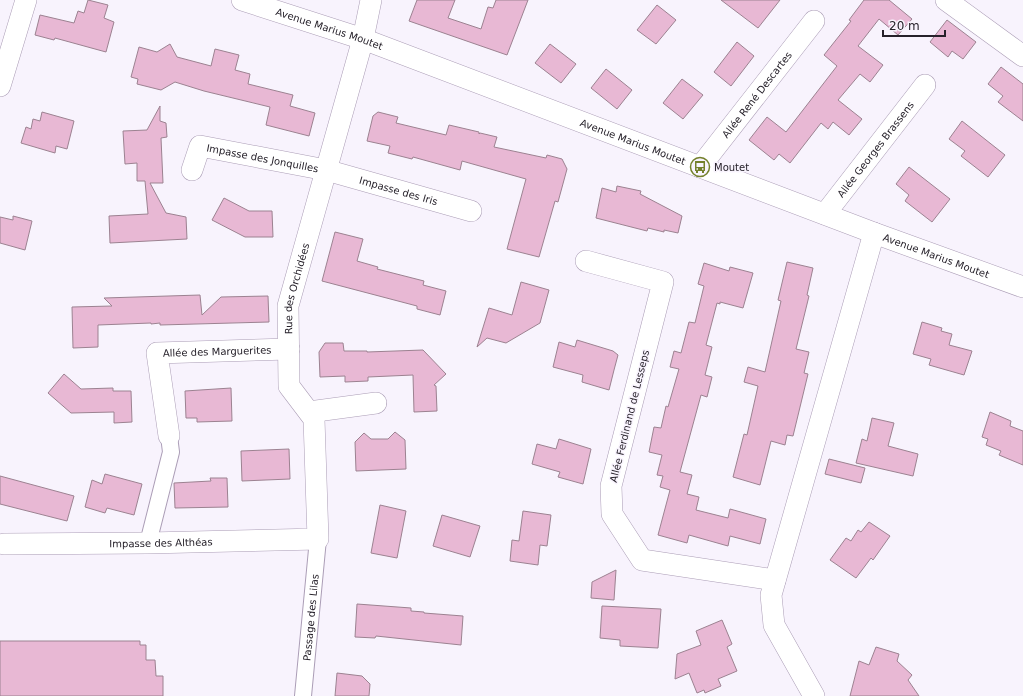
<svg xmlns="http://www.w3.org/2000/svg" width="1023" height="696" font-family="'DejaVu Sans',sans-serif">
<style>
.building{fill:#e8b8d4;stroke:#9c8291}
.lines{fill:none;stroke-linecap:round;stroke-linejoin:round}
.pedestrian-casing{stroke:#ab9db6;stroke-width:18}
.minor-casing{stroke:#ab9db6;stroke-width:22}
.pedestrian{stroke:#fff;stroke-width:16}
.minor{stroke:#fff;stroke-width:21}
.labels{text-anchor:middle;stroke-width:3;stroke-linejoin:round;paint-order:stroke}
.street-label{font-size:10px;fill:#26212a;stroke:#f8f3fd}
.poi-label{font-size:10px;fill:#26212a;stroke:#f8f3fd;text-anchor:start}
</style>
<rect width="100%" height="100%" fill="#f8f3fd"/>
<path class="building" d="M88,0L108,5L104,18L114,22L106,52L55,38L54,40L35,35L40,15L74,23L78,11L84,13Z
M417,0H455L448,18L481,29L488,7L493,8L496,0H528L507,55L409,21Z
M721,0H780L758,28Z
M864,0H889L912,19L898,35L879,19L858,46L883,65L870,82L860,74L838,100L862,119L849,135L833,122L828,129L821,123L790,163L779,154L774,160L749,140L767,117L786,132L837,66L824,55L851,21L849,20Z
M657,5L676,20L656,44L637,30Z
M947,20L976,42L963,59L952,51L948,57L930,42Z
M737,42L754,56L731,86L714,72Z
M170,44L177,57L211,66L215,49L239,55L235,70L250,74L248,84L293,95L290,106L315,113L309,136L266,125L270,107L204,91L175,82L161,90L137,84L138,79L131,77L139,47L157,52Z
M550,44L576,64L561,83L535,63Z
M1001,67L1023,84V121L998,102L1003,96L988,84Z
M606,69L632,90L617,109L591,88Z
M682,79L703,95L683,119L663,103Z
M160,106V121L166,123L167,137L161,138L163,183H150L166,213L186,217L187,239L110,243L109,216L148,214L145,181H137V163L125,164L123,131L147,130Z
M42,112L74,121L67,149L56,146L55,153L21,143L26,127L31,129L33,119L40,121Z
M378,112L398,117L396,123L446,135L449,125L479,132V134L480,133L497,137L494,147L546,158L547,155L562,159L567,169L558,202L555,201L539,257L507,249L526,179L462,161L460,170L413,157L412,159L388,153L390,146L367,141L373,116Z
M962,121L1005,155L988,177L961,156L965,151L949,139Z
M909,167L950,199L932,222L905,201L909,195L896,184Z
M617,186L641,191L640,194L682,216L678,233L664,230V232L648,228L647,231L596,218L602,188L616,192Z
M224,198L249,211H272L273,237H245L212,220Z
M13,216L32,221L25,250L0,243V217L13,220Z
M335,232L363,239L357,261L378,267L377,269L424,281L423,285L446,291L440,315L417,309V306L322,281Z
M787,262L813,268L807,295L809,296L796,349L809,352L804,373L808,374L793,436L787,435L785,445L771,441L760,485L733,477L744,434L747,435L758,386L744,382L748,367L765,372L781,301L778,300Z
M704,263L729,271L730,267L753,273L743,308L720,302V304L717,303L706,345L712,347L705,375L712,377L707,397L701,395L680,472L692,475L687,494L699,497L696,510L728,518L730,509L766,519L760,544L730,536L728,546L689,535L687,543L658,535L670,490L660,487L663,476L657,475L662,455L649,452L654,427L661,428L666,406L668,407L679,369L670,367L674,351L681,353L689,322L695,323L704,286L698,284Z
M521,282L549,290L540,323L506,343L487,338L477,347L489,308L512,315Z
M200,295L202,315L221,297L268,296L269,322L160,325V323L151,324V323L98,325V347L73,348L72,307L112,306L104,298Z
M922,322L942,328L941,331L952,334L949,345L972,351L964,375L929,365L931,359L913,354Z
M577,340L613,351L618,355L614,370L609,390L582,382L583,375L553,367L559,342L575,347Z
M325,343H343L344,351H367V352L423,350L446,374L434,385L436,386L437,411L414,412L413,375L368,377V381L345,382V376L320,377L319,352Z
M64,374L81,389L113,388V391H131L132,422L114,423V412L71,413L48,393Z
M231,388L232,421L197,422V418H186L185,391Z
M990,412L1011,421L1010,426L1023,431V465L999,455L1001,451L986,445L988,439L982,437Z
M872,418L894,423L888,446L918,454L913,476L856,463L862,439L867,441Z
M395,432L405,440L406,469L356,471L355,442L364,433L371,439H388Z
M559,439L591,449L583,484L558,477L560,472L532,464L537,444L556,449Z
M289,449L290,479L242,481L241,451Z
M829,459L865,468L861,483L825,474Z
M105,474L142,484L134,515L107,508L105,513L85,507L92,480L102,484Z
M0,476L74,496L67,521L0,504Z
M210,478H227L228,507L175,508L174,483L211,481Z
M380,505L406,511L397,558L371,553Z
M523,511L551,515L547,546L540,545L538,565L510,561L512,540L519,541Z
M442,515L480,526L470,557L433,546Z
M869,522L890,536L873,560L871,558L856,578L830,560L846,538L851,541L858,530L861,532Z
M616,570L614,600L591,598L592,582Z
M357,604L411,608V611L424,612V613L463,616L461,645L376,636L375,638L355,637Z
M602,606L661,609L658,648L620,646V640L600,638Z
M722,620L732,644L727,647L737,671L718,679L721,686L705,693L704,690L697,693L689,673L675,679L677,654L701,645L696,631Z
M0,641H140V645H146V660H155L156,676H163V696H0Z
M876,647L899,654L897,661L912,675L908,680L919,696H850L859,661L869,665Z
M337,673L362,676L370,684L369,696H335Z"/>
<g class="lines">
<defs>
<g id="pedestrian">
<path d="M148,543L171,452L169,436"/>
<path id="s1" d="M303,696L318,539"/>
</g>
<g id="minor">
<path id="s2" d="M242,0L363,39L874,233L1023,287"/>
<path d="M946,0L1023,56"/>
<path d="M0,86L26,0"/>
<path id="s3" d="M700,167L814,21"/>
<path id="s4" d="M192,170L200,146L326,170L471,211"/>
<path id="s5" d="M825,214L925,85"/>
<path d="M586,261L663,282L611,486L612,514L642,560L775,580"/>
<path d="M309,412L376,403"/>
<path id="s6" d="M169,436L157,353L289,349"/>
<path id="s7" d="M4,544L148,543L318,539L314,419L289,386L288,306L363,39L371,0"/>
<path d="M814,696L774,625L771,595L874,233"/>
</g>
</defs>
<use href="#pedestrian" class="pedestrian-casing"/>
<use href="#minor" class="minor-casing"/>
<use href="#pedestrian" class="pedestrian"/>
<use href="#minor" class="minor"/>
</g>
<defs>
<symbol id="bus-ring" viewBox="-11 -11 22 22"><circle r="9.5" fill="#f8f3fd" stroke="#74802c" stroke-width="1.5"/><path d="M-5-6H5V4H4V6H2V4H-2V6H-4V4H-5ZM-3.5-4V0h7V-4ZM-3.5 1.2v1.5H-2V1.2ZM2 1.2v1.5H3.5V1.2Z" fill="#74802c"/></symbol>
</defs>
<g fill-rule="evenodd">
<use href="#bus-ring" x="689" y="156" width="22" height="22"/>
</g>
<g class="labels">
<g class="street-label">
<text dy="4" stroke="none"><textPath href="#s2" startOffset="92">Avenue Marius Moutet</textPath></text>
<text dy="4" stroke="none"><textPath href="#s3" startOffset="92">Allée René Descartes</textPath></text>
<text dy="4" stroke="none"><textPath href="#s2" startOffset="416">Avenue Marius Moutet</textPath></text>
<text dy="4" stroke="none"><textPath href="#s5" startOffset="82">Allée Georges Brassens</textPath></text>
<text dy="4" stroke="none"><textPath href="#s4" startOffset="89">Impasse des Jonquilles</textPath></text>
<text dy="4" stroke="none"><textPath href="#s4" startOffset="229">Impasse des Iris</textPath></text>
<text dy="4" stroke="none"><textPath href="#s2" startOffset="740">Avenue Marius Moutet</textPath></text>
<text dy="4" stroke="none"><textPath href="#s7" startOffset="574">Rue des Orchidées</textPath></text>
<text dy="4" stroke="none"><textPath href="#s6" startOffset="144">Allée des Marguerites</textPath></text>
<text transform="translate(629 416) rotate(-76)" y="4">Allée Ferdinand de Lesseps</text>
<text dy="4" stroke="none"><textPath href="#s7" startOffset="157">Impasse des Althéas</textPath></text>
<text dy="4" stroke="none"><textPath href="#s1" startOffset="79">Passage des Lilas</textPath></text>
</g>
<g class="poi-label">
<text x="714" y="171">Moutet</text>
</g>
</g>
<path d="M883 30v6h62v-6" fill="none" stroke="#26212a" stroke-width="2"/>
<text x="889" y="30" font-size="12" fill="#26212a" stroke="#f8f3fd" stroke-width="3" paint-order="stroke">20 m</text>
</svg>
